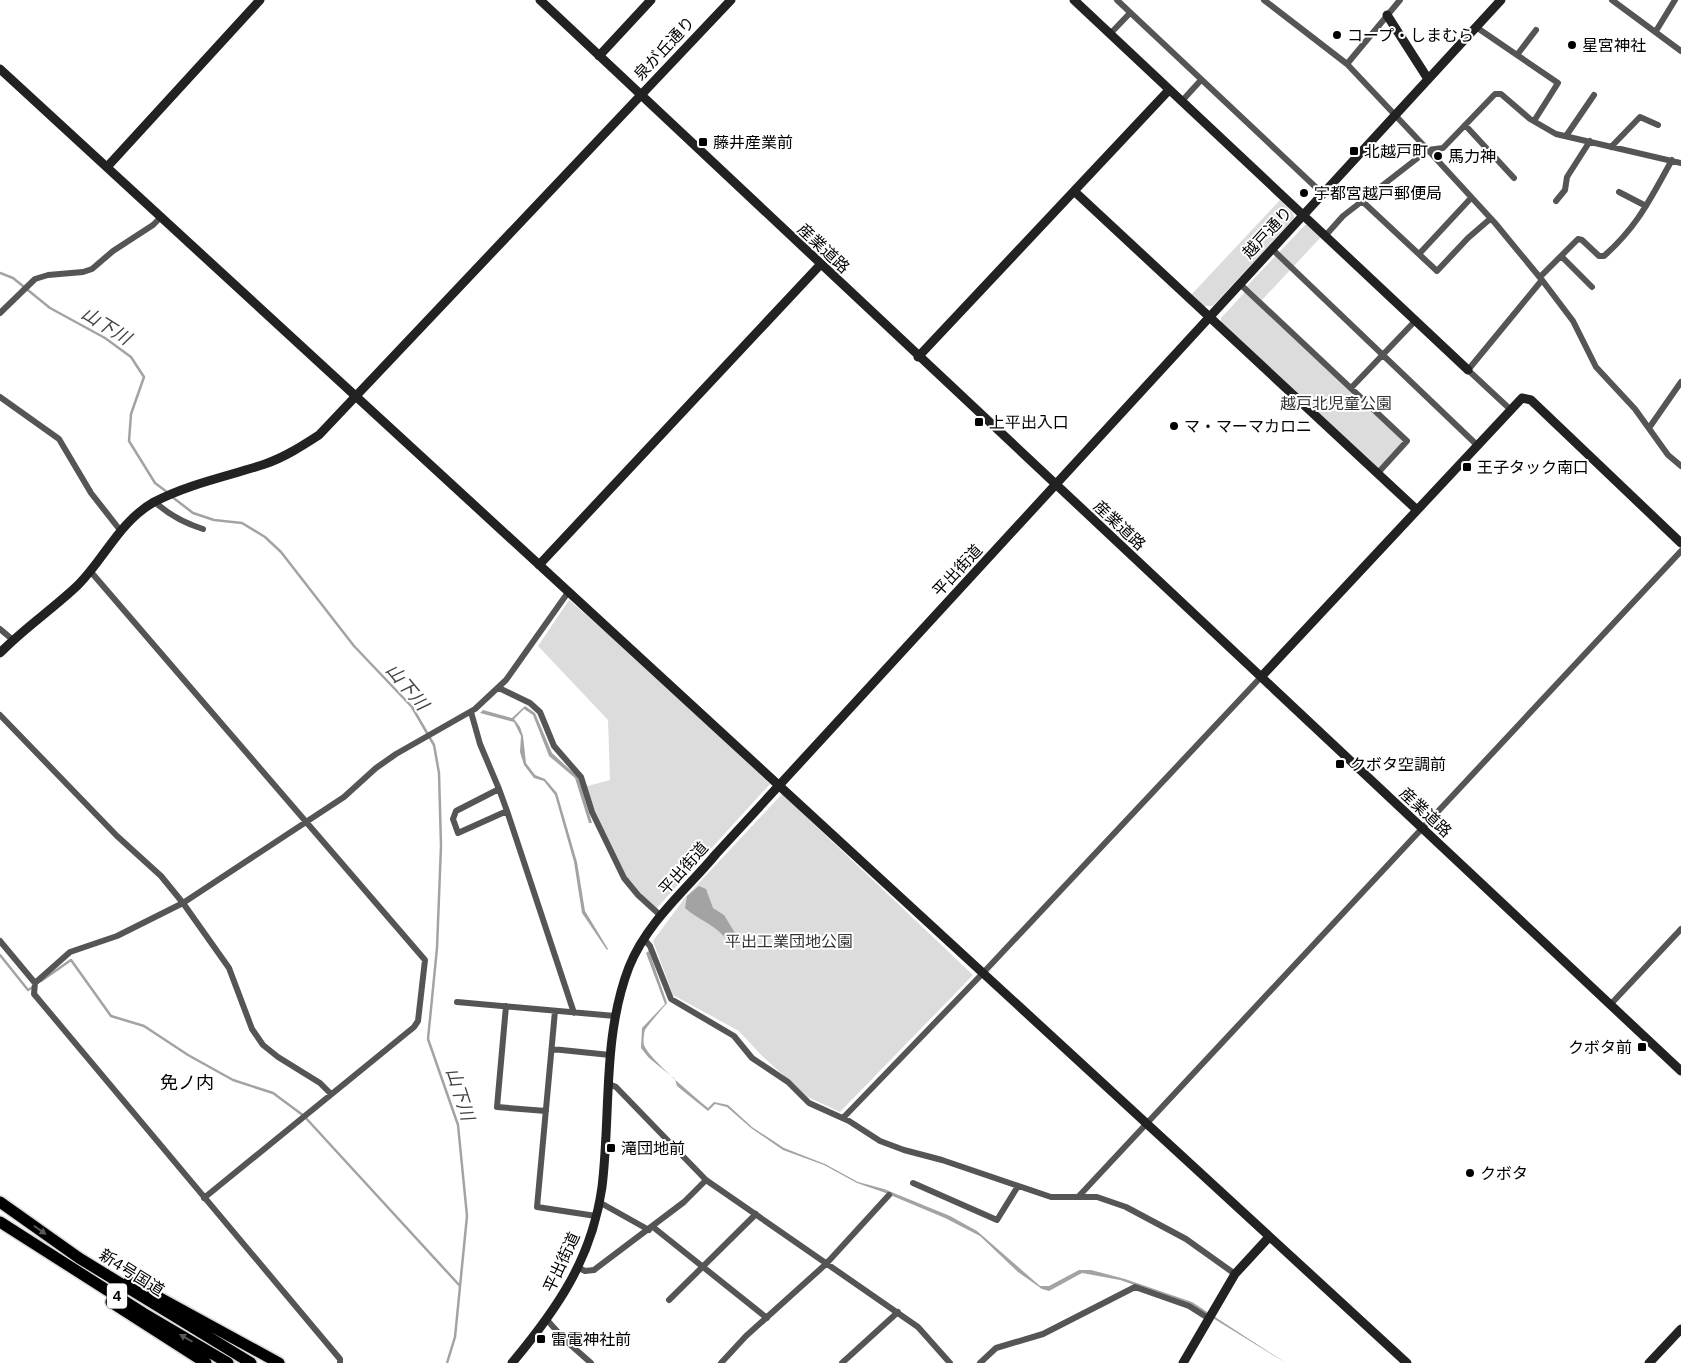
<svg xmlns="http://www.w3.org/2000/svg" width="1681" height="1363" font-family="Arial,'Noto Sans JP',sans-serif">
<style>
.green{fill:#dcdcdc}
.water{fill:#a3a3a3}
.lines{fill:none;stroke-linecap:round;stroke-linejoin:round}
.stream{stroke:#a3a3a3;stroke-width:2.5}
.highway-casing{stroke:#dbdbdb;stroke-width:14}
.street{stroke:#555;stroke-width:6}
.secondary{stroke:#222;stroke-width:9}
.highway{stroke:#000;stroke-width:11}
.oneway{fill:#595959}
.poi-dot{fill:#000;stroke:#fff;stroke-width:2}
.labels{text-anchor:middle;stroke-width:4;stroke-linejoin:round;paint-order:stroke}
.shield{fill:#fff;stroke:#4c4c4c;stroke-width:1}
.shield-label{font-size:15px;font-weight:bold;fill:#000}
.poi-label{font-size:16px;fill:#000;stroke:#fff;text-anchor:start}
.street-label{font-size:16px;fill:#000;stroke:#fff}
.park-label{font-size:16px;fill:#333;stroke:#fff}
.water-label{font-size:18px;font-style:italic;fill:#444;stroke:#fff}
.neighbourhood-label{font-size:18px;fill:#000;stroke:#fff}
</style>
<rect width="100%" height="100%" fill="#fff"/>
<path class="green" d="M1280,200L1293,213L1294,218L1213,306H1204L1191,295Z
M1305,225H1311L1322,236L1262,300L1247,286Z
M1245,292L1405,441L1378,469L1221,323V318Z
M569,600L637,659L770,784L655,910L620,869L584,787L610,780L608,720L538,646Z
M782,794L973,975L840,1112L808,1097L762,1056L739,1031L673,995L653,941L684,899Z"/>
<path class="water" d="M525,706L535,713L552,753L578,777L592,823H589L575,778L549,756L533,715L524,709L514,719L520,727L523,736L526,763L535,775L545,779L557,793L577,862L585,911L608,949L607,950L582,913L574,862L555,795L544,781L534,778L524,765L520,752L521,736L514,722L480,713L483,710L512,718Z
M699,886L706,889L713,908L724,915L735,933L728,941C715,924 700,921 685,908L687,896Z
M649,951L667,1003C663,1008 647,1026 645,1030C644,1032 643,1043 644,1045C648,1058 696,1098 708,1108L714,1102L728,1105L752,1127L784,1148L825,1164L858,1182L884,1189L950,1216L977,1231L1040,1286H1049L1079,1270H1091L1125,1279L1192,1302L1286,1363L1190,1304L1120,1280L1082,1273L1049,1291L1042,1289L1018,1272L980,1236L945,1218L883,1192L857,1183L824,1165L783,1150L751,1128L727,1107L715,1104L708,1111L677,1086L675,1079L649,1058L641,1048L642,1028L665,1004L646,953Z"/>
<g class="lines">
<path class="stream" d="M0,273L13,278L50,308L105,338L131,357L144,377L131,414L129,441L155,483L167,492
M171,496L193,513L214,520L242,523L265,537L281,552L354,646L412,707L434,745L439,773L441,846L437,948L428,1039L458,1125L467,1216L455,1337L447,1363
M0,955L28,990L33,987
M41,981L71,960L111,1016L144,1026L188,1055L233,1080L273,1093L304,1116L460,1286"/>
<defs>
<path id="highway" d="M0,1202L79,1258L251,1363
M0,1222L143,1313L228,1363
M129,1281L279,1363
M111,1302L206,1363"/>
</defs>
<use href="#highway" class="highway-casing"/>
<path class="street" d="M1117,0L1323,194
M1264,0L1347,64L1428,150L1443,148L1495,94H1501L1530,119L1556,134L1681,163
M1612,0L1681,51
M1476,27L1558,83L1534,121
M1656,31L1675,0
M1110,34L1130,13
M1517,55L1536,30
M1347,64L1400,0
M1181,102L1201,80
M1465,125L1514,178
M1566,136L1594,95
M1611,147L1640,117L1658,125
M1619,192L1646,206
M1362,201L1437,271L1468,238L1490,219
M1556,201L1565,190L1567,177L1590,141
M1326,235L1343,216L1428,150L1495,223L1542,280L1573,321L1596,367L1635,409L1668,455L1681,466
M1272,249L1477,445
M1419,254L1471,198
M1561,256L1592,287
M1540,277L1578,239L1582,240L1599,256H1604C1638,226 1650,199 1672,160
M1240,284L1407,441L1377,474
M0,313L35,279L48,275L83,272L92,269L113,251L153,225L161,217
M1351,388L1416,320
M0,397L59,439L91,493L120,530
M1511,410L1468,370L1542,280
M1649,428L1681,382
M155,502C169,515 184,523 203,529
M91,572L425,960L418,1021L414,1027L204,1198
M0,629L13,640
M499,688L530,703L540,712L554,746L581,777L592,812L624,878L638,895L661,916
M471,712L480,744L499,789
M0,715L117,836L161,876L183,903L229,968L252,1029L263,1045L278,1057L320,1083L331,1094
M507,811L458,833L453,819L456,811L499,789L507,811L574,1013
M644,939L650,946L671,999L734,1036L752,1058L788,1082L809,1103L849,1121L880,1141L904,1150L942,1160L1051,1197H1097L1126,1207L1186,1239L1235,1274
M0,941L35,983L34,994L340,1359V1363
M35,983L70,952L117,936L183,903L344,797L376,768L396,754L475,709L506,680L569,591
M457,1002L615,1016
M1610,1005L1681,929
M506,1006L497,1107L546,1111
M555,1011L537,1207L596,1216
M552,1049L610,1055
M609,1084L616,1087L706,1180L918,1327L950,1363
M843,1118L983,973L1261,677
M913,1183L997,1220L1018,1186
M1079,1196L1681,551
M599,1202L649,1230
M653,1227L767,1318
M579,1268L585,1271L594,1270L684,1202L706,1180
M669,1300L756,1214
M547,1320L565,1340L591,1363
M721,1363L746,1336L826,1264L889,1195
M842,1363L898,1312
M980,1363L996,1348L1043,1334L1135,1287L1189,1306L1208,1318"/>
<path class="secondary" d="M540,0L1681,1071
M1074,0L1468,370
M1387,15L1428,79
M599,56L651,0
M0,69L1407,1363
M107,167L260,0
M1074,191L1417,510
M918,357L1169,90
M539,565L820,265
M0,653C24,628 53,609 78,585C105,558 119,522 154,502C188,484 229,476 265,464C285,457 302,446 319,435L731,0
M1261,677L1522,398L1531,400L1681,543
M512,1363C557,1309 592,1259 602,1187C611,1114 602,1037 629,967C647,922 686,890 716,854L1501,0
M1183,1363L1235,1274L1269,1237
M1649,1363L1681,1329"/>
<use href="#highway" class="highway"/>
</g>
<defs><path id="oneway-solid" d="M-6-.8H1V-3.2L6.5 0L1 3.2V.8H-6Z" transform="scale(1.25)"/></defs>
<g class="oneway">
<use href="#oneway-solid" transform="translate(40 1230) rotate(35)"/>
<use href="#oneway-solid" transform="translate(186 1338) rotate(-150)"/>
</g>
<g class="poi-dot">
<circle cx="1337" cy="35" r="5"/>
<circle cx="1572" cy="45" r="5"/>
<rect x="698" y="137" width="10" height="10" rx="2.5"/>
<rect x="1349" y="146" width="10" height="10" rx="2.5"/>
<circle cx="1438" cy="156" r="5"/>
<circle cx="1304" cy="193" r="5"/>
<rect x="974" y="417" width="10" height="10" rx="2.5"/>
<circle cx="1174" cy="426" r="5"/>
<rect x="1462" y="462" width="10" height="10" rx="2.5"/>
<rect x="1335" y="759" width="10" height="10" rx="2.5"/>
<rect x="1637" y="1042" width="10" height="10" rx="2.5"/>
<rect x="606" y="1143" width="10" height="10" rx="2.5"/>
<circle cx="1470" cy="1173" r="5"/>
<rect x="536" y="1334" width="10" height="10" rx="2.5"/>
</g>
<g class="labels">
<rect class="shield" x="107" y="1283.5" width="20" height="25" rx="4"/>
<g class="shield-label">
<text x="117" y="1301">4</text>
</g>
<g class="poi-label">
<text x="1347" y="41">コープ・しまむら</text>
<text x="1582" y="51">星宮神社</text>
<text x="713" y="148">藤井産業前</text>
<text x="1364" y="157">北越戸町</text>
<text x="1448" y="162">馬力神</text>
<text x="1314" y="199">宇都宮越戸郵便局</text>
<text x="989" y="428">上平出入口</text>
<text x="1184" y="432">マ・マーマカロニ</text>
<text x="1477" y="473">王子タック南口</text>
<text x="1350" y="770">クボタ空調前</text>
<text x="1632" y="1053" text-anchor="end">クボタ前</text>
<text x="621" y="1154">滝団地前</text>
<text x="1480" y="1179">クボタ</text>
<text x="551" y="1345">雷電神社前</text>
</g>
<g class="street-label">
<text transform="translate(664 48) rotate(-47)" y="6">泉が丘通り</text>
<text transform="translate(1267 232) rotate(-47)" y="6">越戸通り</text>
<text transform="translate(824 248) rotate(43)" y="6">産業道路</text>
<text transform="translate(1120 525) rotate(43)" y="6">産業道路</text>
<text transform="translate(957 570) rotate(-47)" y="6">平出街道</text>
<text transform="translate(1426 812) rotate(43)" y="6">産業道路</text>
<text transform="translate(683 868) rotate(-48)" y="6">平出街道</text>
<text transform="translate(561 1262) rotate(-65)" y="6">平出街道</text>
<text transform="translate(132 1272) rotate(32)" y="6">新4号国道</text>
</g>
<g class="park-label">
<text x="1336" y="409">越戸北児童公園</text>
<text x="789" y="947">平出工業団地公園</text>
</g>
<g class="water-label">
<text transform="translate(106 326) rotate(32)" y="6">山下川</text>
<text transform="translate(407 687) rotate(50)" y="6">山下川</text>
<text transform="translate(460 1094) rotate(72)" y="6">山下川</text>
</g>
<g class="neighbourhood-label">
<text x="187" y="1089">免ノ内</text>
</g>
</g>
</svg>
